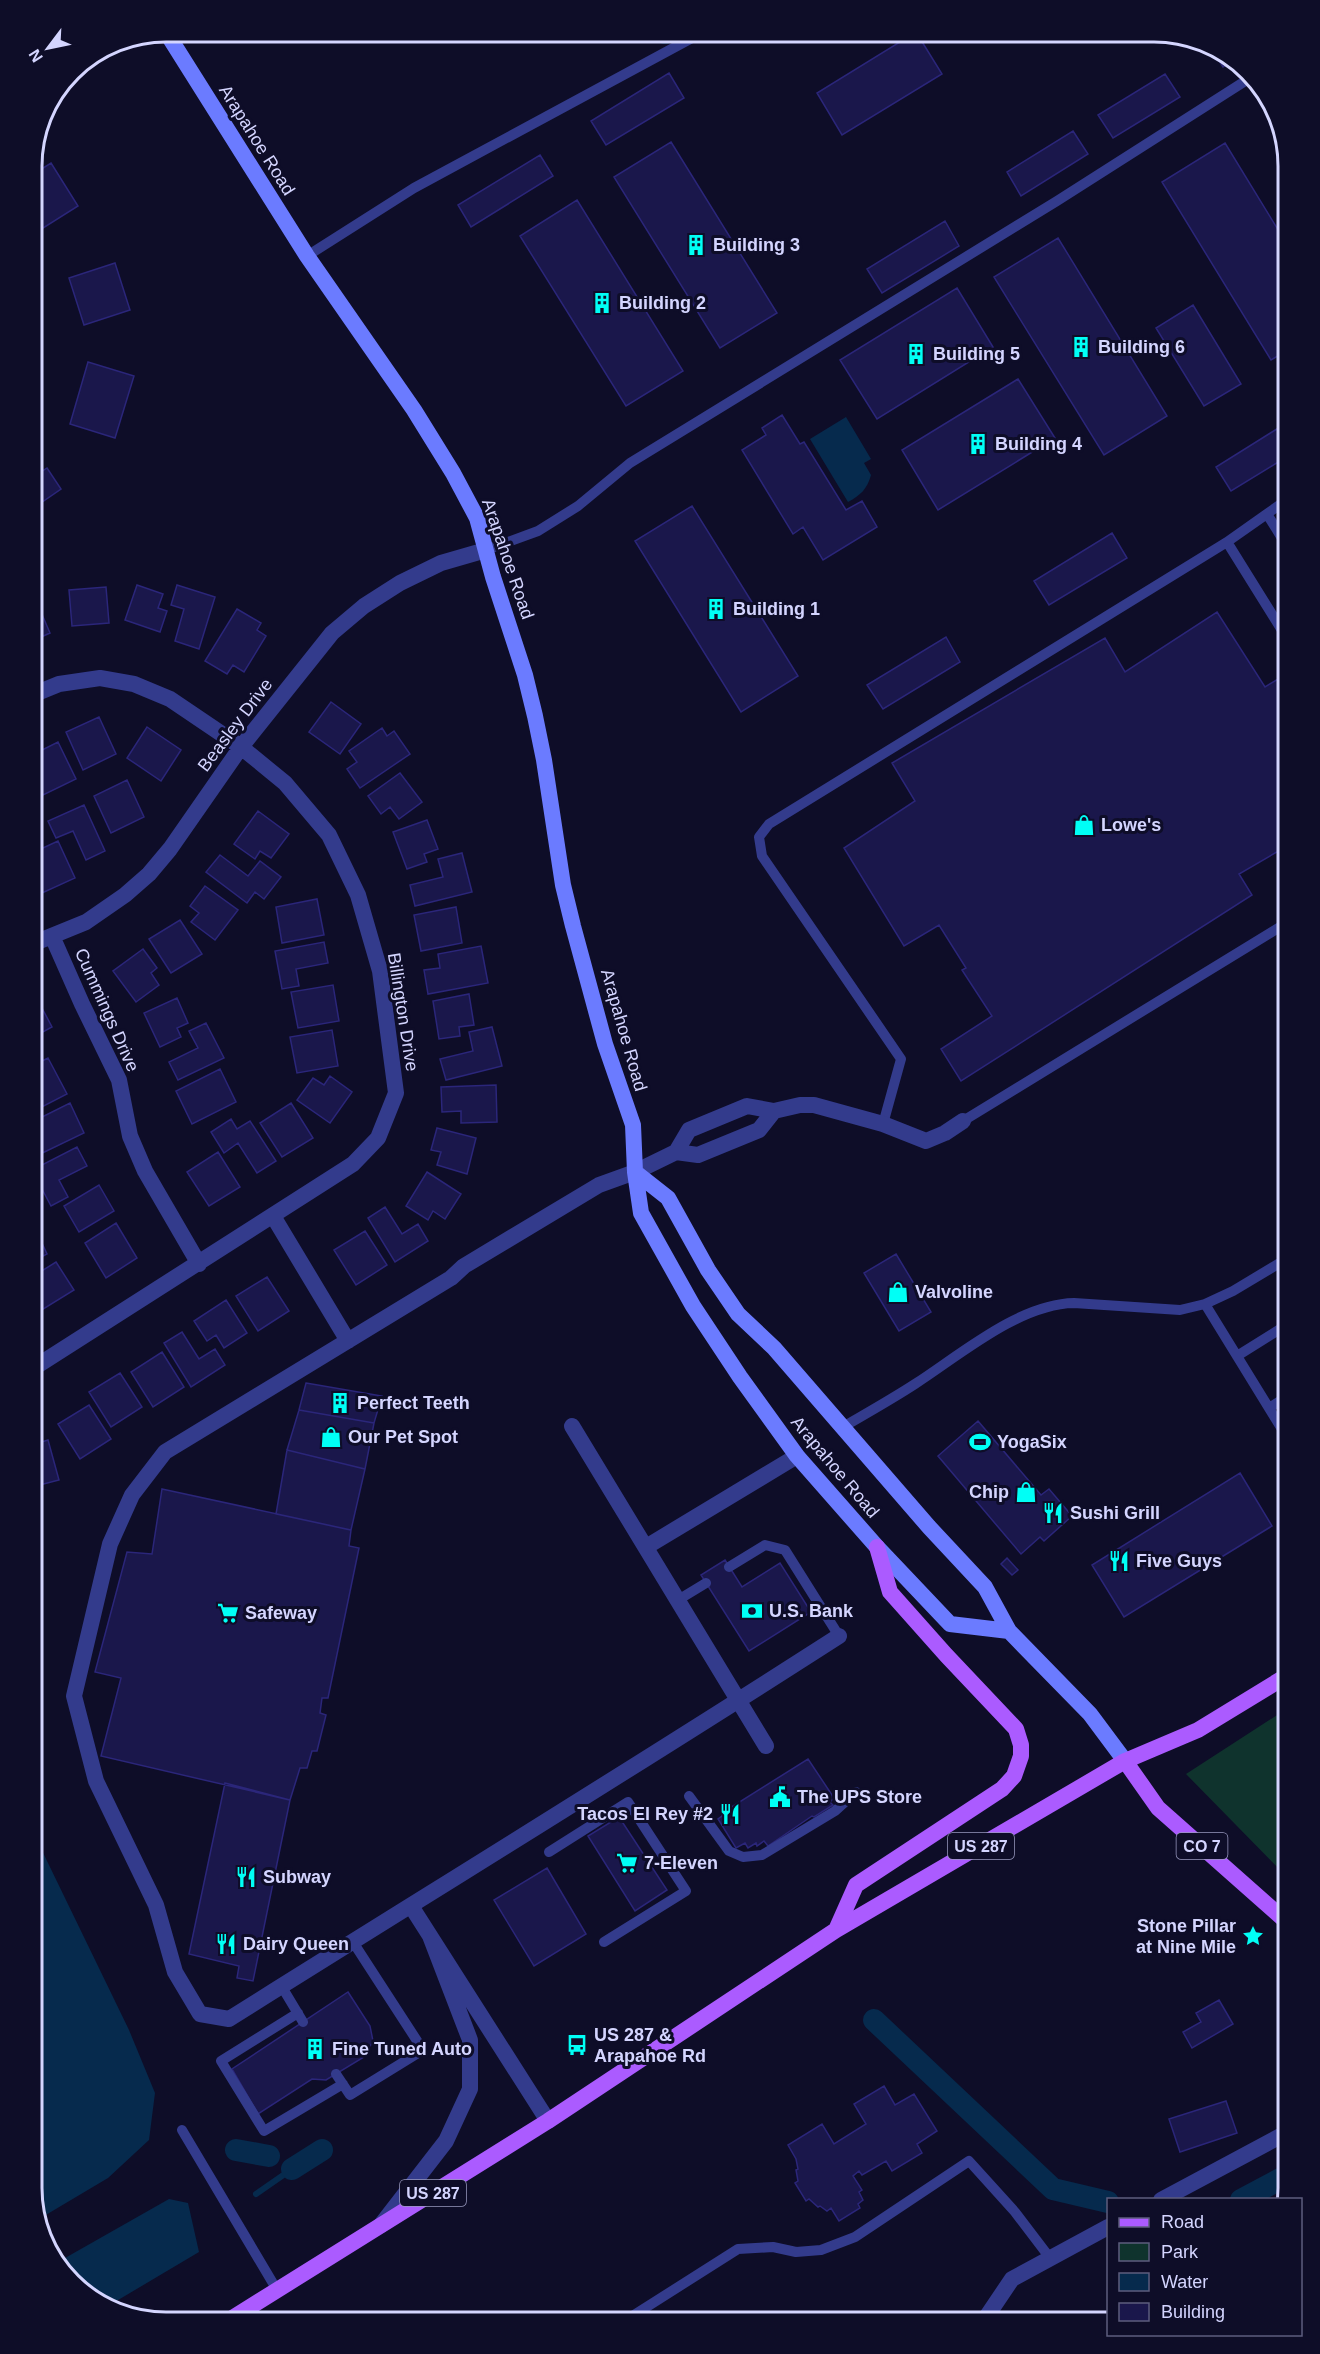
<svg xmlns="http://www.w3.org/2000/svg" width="1320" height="2354" font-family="Arial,sans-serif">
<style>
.green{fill:#0f332d}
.water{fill:#062a4d}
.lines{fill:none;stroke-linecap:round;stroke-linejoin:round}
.stream{stroke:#062a4d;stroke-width:6}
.canal{stroke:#062a4d;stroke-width:22}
.building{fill:#1a174b;stroke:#2b267a;stroke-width:1.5}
.service{stroke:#333b8c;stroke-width:10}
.minor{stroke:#333b8c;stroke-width:16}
.secondary{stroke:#6b7bff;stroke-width:16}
.primary{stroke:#ab5bff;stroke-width:16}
.labels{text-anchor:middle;stroke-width:6;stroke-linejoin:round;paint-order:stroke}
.shield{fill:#0e0d28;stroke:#9999be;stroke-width:1.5}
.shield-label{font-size:16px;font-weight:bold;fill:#d4d5ff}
.street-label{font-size:18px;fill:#d4d5ff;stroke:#0e0d28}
.poi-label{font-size:18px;font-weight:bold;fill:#d4d5ff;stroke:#0e0d28;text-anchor:start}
.rim{fill:none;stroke:#d4d5ff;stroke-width:3}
</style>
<rect width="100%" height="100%" fill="#0e0d28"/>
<path class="green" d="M1288,1708C1289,1726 1277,1740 1277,1758C1276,1775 1285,1787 1288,1803C1292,1821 1288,1858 1288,1878L1186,1774Z"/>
<path class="water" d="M846,417L871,459L864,463L871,475C867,489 861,495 848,502L810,439Z
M32,1830L129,2030L155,2093L149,2140L108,2178L39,2219L32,2188Z
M169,2199L188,2203L199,2252L108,2306L91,2300L58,2262Z"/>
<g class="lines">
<path class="stream" d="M256,2194L292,2169"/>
<path class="canal" d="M665,32V33
M874,2020L1053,2189L1108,2202
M236,2150L269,2156
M292,2169L322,2150
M1241,2200L1288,2175"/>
</g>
<path class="building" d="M916,32L942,74L842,135L817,93Z
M1211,48L1229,54L1234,60L1223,67Z
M669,73L684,98L606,145L591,121Z
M1165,74L1180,97L1113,138L1098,115Z
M1073,131L1088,154L1021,196L1007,172Z
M671,142L777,313L720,348L614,177Z
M1225,143L1288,246V350L1271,360L1162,182Z
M540,155L553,176L471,227L458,205Z
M51,163L78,206L40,230L32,216V175Z
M1288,166V180L1282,170Z
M577,200L683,371L626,406L520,236Z
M945,221L959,246L882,293L867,269Z
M1058,238L1167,416L1104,455L994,277Z
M115,263L130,310L84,325L69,278Z
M957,288L993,347L877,419L840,360Z
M1193,305L1241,384L1204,406L1156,328Z
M88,362L134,376L115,438L70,424Z
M1018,379L1055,438L938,510L902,450Z
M782,415L800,444L804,442L846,510L862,501L877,527L823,560L803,527L793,534L742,450L766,435L762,428Z
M1288,422V456L1231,491L1216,467Z
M47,468L61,489L32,509V478Z
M692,506L798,676L741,712L635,541Z
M1112,533L1127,558L1049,605L1034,581Z
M137,585L163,594L158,608L167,611L160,632L125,620Z
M177,585L215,597L199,649L175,641L184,609L171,605Z
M106,587L109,623L72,626L69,590Z
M32,591L50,633L32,641Z
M237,609L261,623L257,630L266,636L244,672L233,665L227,674L205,661Z
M1217,612L1265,687L1288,673V859L1282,849L1239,874L1252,895L961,1081L941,1049L992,1016L962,970L966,968L939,925L904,946L844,848L915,801L892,763L1105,638L1125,672Z
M946,637L960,662L883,709L867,685Z
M331,702L361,724L340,754L309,732Z
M99,717L116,754L83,770L66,732Z
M147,727L181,750L161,781L127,758Z
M382,728L387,736L394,731L410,754L360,788L347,769L357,762L349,751Z
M58,742L76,779L43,795L32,771V755Z
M400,773L422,802L399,819L390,807L381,814L368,796Z
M127,780L144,817L111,833L94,796Z
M84,805L105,851L86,860L73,831L56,838L48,821Z
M258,811L289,834L271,858L260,851L255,859L234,844Z
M427,820L438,849L424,854L427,862L407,869L393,832Z
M58,841L75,878L42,893L32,872V853Z
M462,853L472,892L415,906L410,885L443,877L438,859Z
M220,855L248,876L260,861L281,877L264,899L255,892L247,903L206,872Z
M205,886L238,910L215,940L191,922L199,913L190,906Z
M317,899L324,935L282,943L276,907Z
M456,907L462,943L421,951L414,915Z
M180,920L202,954L171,973L149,939Z
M324,942L328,963L296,969L299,986L282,989L275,951Z
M481,946L488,983L428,994L424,970L440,968L438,954Z
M143,949L157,968L151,973L159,985L136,1002L113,971Z
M333,985L339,1021L298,1028L291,992Z
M33,991L52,1027L32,1038V992Z
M469,994L474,1025L459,1027L460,1036L439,1039L433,1001Z
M177,998L188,1023L177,1028L181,1037L160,1047L144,1013Z
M206,1023L224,1058L178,1080L169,1062L198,1048L189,1031Z
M492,1027L502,1066L446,1080L440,1059L473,1051L469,1032Z
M332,1030L338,1066L297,1073L290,1037Z
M48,1058L67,1094L34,1111L32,1107V1066Z
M220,1069L236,1102L192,1124L176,1091Z
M330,1076L352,1092L330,1123L297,1100L313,1078L324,1085Z
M496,1085L497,1122L461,1123V1111L442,1112L441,1087Z
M70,1103L84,1133L32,1158V1122Z
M291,1103L313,1138L282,1157L260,1123Z
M231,1119L237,1129L250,1121L276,1161L257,1173L238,1143L224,1153L211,1132Z
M437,1128L476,1138L467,1174L437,1165L441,1152L431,1150Z
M77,1147L87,1166L59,1180L68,1197L51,1206L32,1170Z
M218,1152L240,1187L209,1206L187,1172Z
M427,1172L461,1194L445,1219L433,1211L428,1220L406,1206Z
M99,1185L114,1211L79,1232L64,1206Z
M385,1207L402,1234L418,1224L428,1241L395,1262L368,1218Z
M32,1222L47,1254L32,1262Z
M116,1223L137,1258L106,1278L85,1243Z
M365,1231L387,1265L356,1285L334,1250Z
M896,1254L931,1312L899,1331L864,1273Z
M56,1262L74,1290L32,1316V1277Z
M267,1277L289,1311L258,1331L236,1296Z
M226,1300L247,1333L224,1348L216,1335L207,1341L194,1321Z
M182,1332L199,1359L215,1349L225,1365L191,1387L164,1343Z
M162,1352L184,1387L153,1407L131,1372Z
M120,1373L142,1407L111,1427L89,1392Z
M306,1383L382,1396L374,1423L299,1410Z
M89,1405L111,1439L80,1459L58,1424Z
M299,1410L374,1423L365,1469L287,1450Z
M978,1421L1041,1495L1049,1489L1072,1516L1044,1541L1040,1537L1021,1554L938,1456Z
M48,1440L59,1480L32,1487V1445Z
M287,1450L365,1469L351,1530L276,1514Z
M1240,1473L1272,1526L1124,1617L1092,1565Z
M162,1489L351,1530L349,1546L359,1548L328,1698H322L320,1713L326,1715L317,1751H312L307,1768H300L290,1800L101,1756L121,1678L95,1672L127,1552L152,1554Z
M1007,1558L1018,1570L1012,1575L1001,1564Z
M725,1560L742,1587L780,1563L811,1612L749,1651L701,1575Z
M808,1759L834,1798L830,1802L833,1805L814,1817L812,1816L768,1846L764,1841L757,1846L756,1843L748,1848L745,1843L736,1848L718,1819L722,1816V1813Z
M225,1783L290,1800L253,1981L237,1978L239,1966L189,1954Z
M619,1817L667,1890L635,1911L588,1836Z
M547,1868L586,1934L534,1966L494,1900Z
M348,1992L370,2026L373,2041L364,2057L326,2080L312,2079L258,2114L232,2069Z
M1219,2000L1233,2024L1192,2048L1183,2032L1201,2022L1196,2013Z
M884,2086L895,2105L914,2094L937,2131L917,2144L922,2153L892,2171L886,2161L862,2175L859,2171L853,2176L862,2190L859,2192L863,2200L858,2204L860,2208L839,2221L831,2208L827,2211L820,2206L818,2207L809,2199L806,2201L795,2183L798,2181L796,2170L798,2169L796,2159L788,2145L822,2124L834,2144L866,2124L854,2104Z
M1226,2101L1237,2133L1180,2152L1169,2119Z"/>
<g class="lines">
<path class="service" d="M779,32L782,33
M307,256L414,188L703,32
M1267,514L1288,548
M1227,542L1288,640
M486,550L538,531L578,506L630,463L1057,201L1250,78
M963,1121L1288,922
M883,1124L901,1059L762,856L759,837L769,824L1227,542L1288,499
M1205,1304L1288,1439
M1237,1356L1288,1324
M1269,1408L1288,1396
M843,1427C867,1413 892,1399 915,1384C960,1355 1019,1304 1074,1303L1180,1310L1205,1304L1233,1291L1288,1258
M729,1567L765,1545L785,1550L839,1636
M678,1600L706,1583
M689,1796L729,1851L743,1857L762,1855L835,1811L856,1792
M549,1852L628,1802L686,1891L604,1942
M282,1987L303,2022
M298,2013L221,2061L264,2131L343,2084
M336,2074L350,2095L423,2050L353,1942
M182,2130L277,2290
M623,2322L738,2249L773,2247L796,2252L821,2250L855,2237L969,2161L1015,2212L1050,2258"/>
<path class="minor" d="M52,936L82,1004L119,1080L130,1136L145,1171L199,1264
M32,944L86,922L125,895L149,874L170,849L241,747L332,633L364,606L400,583L441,563L486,550
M774,1111L759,1130L698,1155L676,1152L635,1172L599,1185L464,1266L451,1278L165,1452L132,1495L110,1544L74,1696L96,1781L156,1905L175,1972L200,2014L229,2019C433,1891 637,1766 839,1636
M676,1152L689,1130L747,1106L774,1111L800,1105H814L883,1124L926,1141L945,1133L963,1121
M273,1216L348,1341
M32,1369L353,1164L378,1138L396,1093L380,971L358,895L329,835L285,783L241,747L170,699L134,684L100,678L59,684L32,695
M572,1426L766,1746
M646,1547L797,1456
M411,1906L548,2121
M1161,2200L1288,2132
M381,2225L446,2141L470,2089V2040L430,1936
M983,2322L1012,2279L1108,2227"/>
<path class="secondary" d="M166,32L307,256L414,410L453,473L477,518L493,577L525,675L535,716L544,760L563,885L573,926L605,1044L633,1125L635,1172L641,1213L693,1306L740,1377L797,1456L877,1547L950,1624L1009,1631
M635,1172L668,1198L708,1270L738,1314L774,1348L929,1527L985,1587L1009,1631L1090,1714L1125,1761"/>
<path class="primary" d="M1125,1761L1158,1808L1288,1923
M1288,1779L1286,1756L1288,1744
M836,1930L856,1885L1002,1789L1014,1776L1021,1756V1745L1016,1729L946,1655L890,1592L877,1547
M226,2322L548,2121L836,1930L1125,1761L1198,1730L1288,1675"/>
</g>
<defs>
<symbol id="building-bare" viewBox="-9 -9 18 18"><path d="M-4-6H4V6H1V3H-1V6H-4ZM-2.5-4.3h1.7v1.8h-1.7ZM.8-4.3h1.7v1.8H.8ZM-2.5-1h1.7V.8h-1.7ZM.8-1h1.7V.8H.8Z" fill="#00fff6" stroke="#0e0d28" stroke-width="2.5" paint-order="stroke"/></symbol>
<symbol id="shop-bare" viewBox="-9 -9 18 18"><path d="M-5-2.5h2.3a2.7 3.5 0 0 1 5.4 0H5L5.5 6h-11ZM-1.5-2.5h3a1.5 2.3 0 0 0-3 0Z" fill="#00fff6" stroke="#0e0d28" stroke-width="2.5" paint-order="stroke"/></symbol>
<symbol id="stadium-bare" viewBox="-9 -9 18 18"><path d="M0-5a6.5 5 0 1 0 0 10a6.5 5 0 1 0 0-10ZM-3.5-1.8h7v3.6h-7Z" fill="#00fff6" stroke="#0e0d28" stroke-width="2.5" paint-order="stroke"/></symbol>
<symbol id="restaurant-bare" viewBox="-9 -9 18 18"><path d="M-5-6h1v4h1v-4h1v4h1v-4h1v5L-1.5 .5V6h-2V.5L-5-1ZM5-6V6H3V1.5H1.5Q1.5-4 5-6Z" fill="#00fff6" stroke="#0e0d28" stroke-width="2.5" paint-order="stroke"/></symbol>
<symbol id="bank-bare" viewBox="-9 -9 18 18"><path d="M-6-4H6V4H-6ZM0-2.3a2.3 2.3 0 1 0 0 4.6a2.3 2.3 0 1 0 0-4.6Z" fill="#00fff6" stroke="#0e0d28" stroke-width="2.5" paint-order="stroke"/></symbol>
<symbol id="supermarket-bare" viewBox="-9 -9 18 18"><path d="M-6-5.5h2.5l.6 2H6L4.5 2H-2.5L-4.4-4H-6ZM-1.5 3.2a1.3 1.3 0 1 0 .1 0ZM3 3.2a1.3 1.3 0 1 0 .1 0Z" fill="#00fff6" stroke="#0e0d28" stroke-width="2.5" paint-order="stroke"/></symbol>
<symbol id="civic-bare" viewBox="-9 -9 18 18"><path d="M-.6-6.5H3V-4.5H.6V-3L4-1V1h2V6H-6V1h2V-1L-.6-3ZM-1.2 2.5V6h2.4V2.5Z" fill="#00fff6" stroke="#0e0d28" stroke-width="2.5" paint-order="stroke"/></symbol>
<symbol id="sight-bare" viewBox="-9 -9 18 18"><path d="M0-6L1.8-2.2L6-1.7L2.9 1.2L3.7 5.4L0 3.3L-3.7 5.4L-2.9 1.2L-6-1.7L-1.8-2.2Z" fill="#00fff6" stroke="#0e0d28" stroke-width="2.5" paint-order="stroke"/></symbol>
<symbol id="bus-bare" viewBox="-9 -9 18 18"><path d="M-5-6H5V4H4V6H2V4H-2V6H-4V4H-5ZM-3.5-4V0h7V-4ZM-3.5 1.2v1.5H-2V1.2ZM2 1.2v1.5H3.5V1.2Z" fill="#00fff6" stroke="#0e0d28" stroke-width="2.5" paint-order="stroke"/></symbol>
</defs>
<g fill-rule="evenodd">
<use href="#building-bare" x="681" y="230" width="30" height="30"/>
<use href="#building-bare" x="587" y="288" width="30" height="30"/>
<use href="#building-bare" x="1066" y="332" width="30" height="30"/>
<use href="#building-bare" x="901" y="339" width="30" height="30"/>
<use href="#building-bare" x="963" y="429" width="30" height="30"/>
<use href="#building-bare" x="701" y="594" width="30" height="30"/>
<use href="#shop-bare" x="1069" y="810" width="30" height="30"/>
<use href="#shop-bare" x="883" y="1277" width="30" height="30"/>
<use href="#building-bare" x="325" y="1388" width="30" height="30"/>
<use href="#shop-bare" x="316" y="1422" width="30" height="30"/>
<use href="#stadium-bare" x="965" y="1427" width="30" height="30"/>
<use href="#shop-bare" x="1011" y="1477" width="30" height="30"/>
<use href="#restaurant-bare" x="1038" y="1498" width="30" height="30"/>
<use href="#restaurant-bare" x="1104" y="1546" width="30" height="30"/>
<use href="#bank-bare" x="737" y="1596" width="30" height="30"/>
<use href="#supermarket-bare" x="213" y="1598" width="30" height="30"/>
<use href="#civic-bare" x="765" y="1782" width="30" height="30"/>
<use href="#restaurant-bare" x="715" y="1799" width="30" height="30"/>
<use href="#supermarket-bare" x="612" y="1848" width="30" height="30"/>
<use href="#restaurant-bare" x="231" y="1862" width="30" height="30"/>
<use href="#sight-bare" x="1238" y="1921" width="30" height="30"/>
<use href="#restaurant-bare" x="211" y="1929" width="30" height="30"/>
<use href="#bus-bare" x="562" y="2030" width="30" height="30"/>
<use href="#building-bare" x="300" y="2034" width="30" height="30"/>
</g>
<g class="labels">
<g class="shield">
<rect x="948" y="1833" width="66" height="26" rx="4.5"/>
<rect x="1176.5" y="1833" width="51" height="26" rx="4.5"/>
<rect x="400" y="2180" width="66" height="26" rx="4.5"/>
</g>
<g class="shield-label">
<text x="981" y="1852">US 287</text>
<text x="1202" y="1852">CO 7</text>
<text x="433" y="2199">US 287</text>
</g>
<g class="street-label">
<text transform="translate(257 140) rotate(58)" y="6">Arapahoe Road</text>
<text transform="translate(508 559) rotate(71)" y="6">Arapahoe Road</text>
<text transform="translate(235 725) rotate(-53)" y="6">Beasley Drive</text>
<text transform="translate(107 1010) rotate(66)" y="6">Cummings Drive</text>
<text transform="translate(403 1012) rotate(81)" y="6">Billington Drive</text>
<text transform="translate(624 1030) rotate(74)" y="6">Arapahoe Road</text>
<text transform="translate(835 1467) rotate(50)" y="6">Arapahoe Road</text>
</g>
<g class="poi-label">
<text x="713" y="251">Building 3</text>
<text x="619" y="309">Building 2</text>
<text x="1098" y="353">Building 6</text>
<text x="933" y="360">Building 5</text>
<text x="995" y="450">Building 4</text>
<text x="733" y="615">Building 1</text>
<text x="1101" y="831">Lowe's</text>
<text x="915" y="1298">Valvoline</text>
<text x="357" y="1409">Perfect Teeth</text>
<text x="348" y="1443">Our Pet Spot</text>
<text x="997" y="1448">YogaSix</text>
<text x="1009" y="1498" text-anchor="end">Chip</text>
<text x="1070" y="1519">Sushi Grill</text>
<text x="1136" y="1567">Five Guys</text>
<text x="769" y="1617">U.S. Bank</text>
<text x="245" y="1619">Safeway</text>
<text x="797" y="1803">The UPS Store</text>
<text x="713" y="1820" text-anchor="end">Tacos El Rey #2</text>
<text x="644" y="1869">7-Eleven</text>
<text x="263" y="1883">Subway</text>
<text x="1236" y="1932" text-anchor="end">Stone Pillar<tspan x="1236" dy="21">at Nine Mile</tspan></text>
<text x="243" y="1950">Dairy Queen</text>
<text x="594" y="2041">US 287 &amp;<tspan x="594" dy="21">Arapahoe Rd</tspan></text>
<text x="332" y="2055">Fine Tuned Auto</text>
</g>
</g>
<path d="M0 0H1320V2354H0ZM166 42H1154A124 124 0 0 1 1278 166V2188A124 124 0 0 1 1154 2312H166A124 124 0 0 1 42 2188V166A124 124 0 0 1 166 42Z" fill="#0e0d28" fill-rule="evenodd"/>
<path class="rim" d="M166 42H1154A124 124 0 0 1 1278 166V2188A124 124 0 0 1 1154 2312H166A124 124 0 0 1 42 2188V166A124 124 0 0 1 166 42Z"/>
<rect x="1107" y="2198" width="195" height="138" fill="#0e0d28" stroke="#5d5d7e" stroke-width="1.5"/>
<rect x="1119" y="2218" width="30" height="9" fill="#ab5bff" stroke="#5d5d7e" stroke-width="1.5"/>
<text x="1161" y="2228" font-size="18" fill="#d4d5ff">Road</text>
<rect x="1119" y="2243" width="30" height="18" fill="#0f332d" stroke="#5d5d7e" stroke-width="1.5"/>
<text x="1161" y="2258" font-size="18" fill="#d4d5ff">Park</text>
<rect x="1119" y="2273" width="30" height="18" fill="#062a4d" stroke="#5d5d7e" stroke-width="1.5"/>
<text x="1161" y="2288" font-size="18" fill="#d4d5ff">Water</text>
<rect x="1119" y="2303" width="30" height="18" fill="#1a174b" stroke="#5d5d7e" stroke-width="1.5"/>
<text x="1161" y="2318" font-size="18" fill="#d4d5ff">Building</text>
<g transform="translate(48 48) rotate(238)" stroke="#0e0d28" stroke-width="4.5" paint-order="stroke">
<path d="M0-4.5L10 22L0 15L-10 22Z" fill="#d4d5ff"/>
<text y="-9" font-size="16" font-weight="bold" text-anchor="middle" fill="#d4d5ff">N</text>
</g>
</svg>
